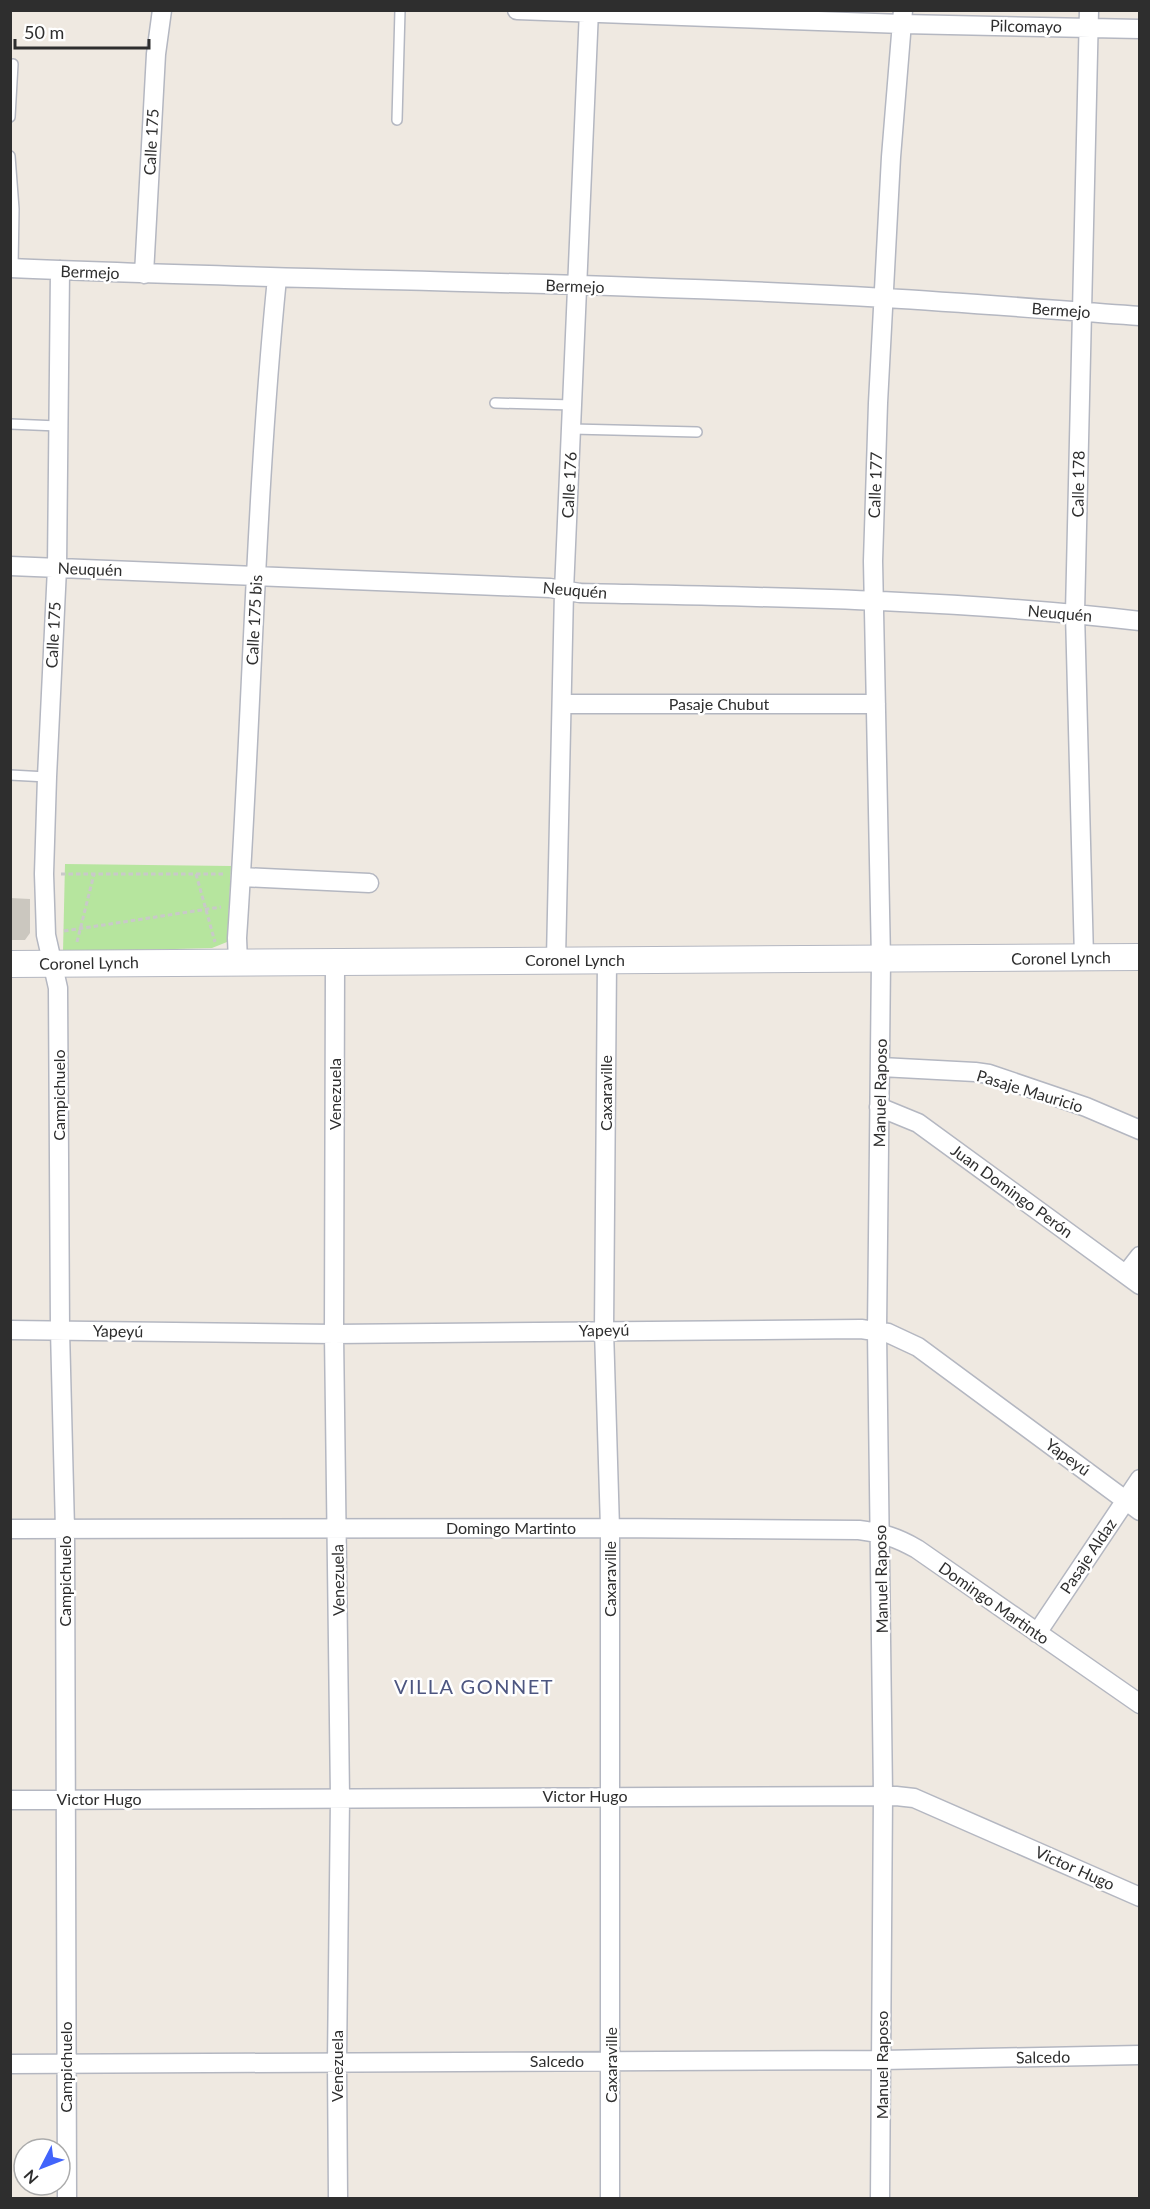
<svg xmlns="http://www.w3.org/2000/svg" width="1150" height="2209" font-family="Lato,sans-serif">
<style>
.green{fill:#b6e59e}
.building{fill:#cbc7bf}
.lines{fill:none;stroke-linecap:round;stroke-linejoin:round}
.service-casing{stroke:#b4b7c1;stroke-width:12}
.minor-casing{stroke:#b4b7c1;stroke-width:21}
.secondary-casing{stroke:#b4b7c1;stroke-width:28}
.path{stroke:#c9c9c9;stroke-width:3;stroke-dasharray:4.5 3;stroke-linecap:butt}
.service{stroke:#fff;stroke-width:9}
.minor{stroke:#fff;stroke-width:18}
.secondary{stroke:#fff;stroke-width:26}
.labels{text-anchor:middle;stroke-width:5;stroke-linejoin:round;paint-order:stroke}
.street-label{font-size:16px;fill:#2e2e2e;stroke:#fff}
.quarter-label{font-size:20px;letter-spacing:1.5px;fill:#4d5680;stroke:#fff}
</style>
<rect width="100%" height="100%" fill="#efe9e1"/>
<path class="green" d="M65,864L231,866L227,942L212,948L63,952Z"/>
<path class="building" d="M10,898L30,899V933L25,940H10Z"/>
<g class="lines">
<defs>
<path id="service" d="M10,117L13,64
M397,120L400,10
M10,156L14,209L13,268
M495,403L573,405
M10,424L58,426
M572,429L697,432
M10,775L47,777"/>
<path id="minor" d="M517,10L903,24L1140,29
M10,268C302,281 594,281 885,298C970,303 1055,310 1140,316
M60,270L57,568L47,777L44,874L46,935L58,988L60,1330L65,1529L67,2198
M144,274L156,54L162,10
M10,566L550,588L580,593C767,597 954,599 1140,621
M563,704H876
M241,877L369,883
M1084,958L1075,613L1089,10
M556,959L564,591L589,10
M607,960L604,1330L610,1528V2198
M238,962L237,938C252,718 255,497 277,278
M335,962L334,1334L340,1798L337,2062L338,2198
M881,1067L975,1072L989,1074L1086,1107L1140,1130
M879,1107L918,1123L1140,1285
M1126,1274L1140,1256
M10,1330L334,1334L861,1329L888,1333L918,1347L1140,1511
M10,1529L610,1528L859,1530C882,1533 896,1537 917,1549L1140,1704
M1037,1633L1140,1479
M10,1800L896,1796L914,1798L1140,1897
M10,2064L882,2060L1140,2055
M880,2198L883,1795L877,1331L881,960L873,561L878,403L891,157L903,10"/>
<path id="secondary" d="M10,964L1140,957"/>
</defs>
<use href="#service" class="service-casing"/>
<use href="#minor" class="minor-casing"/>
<use href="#secondary" class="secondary-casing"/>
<path class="path" d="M61,874H223
M196,874L215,942
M64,931L221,907
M77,942L94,874"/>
<use href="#service" class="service"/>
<use href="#minor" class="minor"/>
<use href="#secondary" class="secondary"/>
</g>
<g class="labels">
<g class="street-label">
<text transform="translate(1026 26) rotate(1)" y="6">Pilcomayo</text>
<text transform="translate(151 142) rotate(-87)" y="6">Calle 175</text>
<text transform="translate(90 272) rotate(2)" y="6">Bermejo</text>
<text transform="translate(575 286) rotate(2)" y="6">Bermejo</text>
<text transform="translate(1061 310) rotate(4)" y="6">Bermejo</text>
<text transform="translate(1078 484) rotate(-89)" y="6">Calle 178</text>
<text transform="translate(569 485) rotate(-87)" y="6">Calle 176</text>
<text transform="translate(875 485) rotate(-88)" y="6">Calle 177</text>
<text transform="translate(90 569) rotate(2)" y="6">Neuquén</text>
<text transform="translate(575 590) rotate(5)" y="6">Neuquén</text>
<text transform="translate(1060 613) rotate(5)" y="6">Neuquén</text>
<text transform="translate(254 620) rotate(-87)" y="6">Calle 175 bis</text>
<text transform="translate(53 635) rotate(-87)" y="6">Calle 175</text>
<text x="719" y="710">Pasaje Chubut</text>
<text transform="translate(1061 958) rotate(-1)" y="6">Coronel Lynch</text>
<text x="575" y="966">Coronel Lynch</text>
<text transform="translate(89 963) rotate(-1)" y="6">Coronel Lynch</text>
<text transform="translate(1030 1091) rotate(17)" y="6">Pasaje Mauricio</text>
<text transform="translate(606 1093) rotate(-90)" y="6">Caxaraville</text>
<text transform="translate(880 1093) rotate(-89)" y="6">Manuel Raposo</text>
<text transform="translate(335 1094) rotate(-90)" y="6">Venezuela</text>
<text transform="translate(59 1095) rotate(-90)" y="6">Campichuelo</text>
<text transform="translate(1012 1191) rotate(36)" y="6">Juan Domingo Perón</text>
<text transform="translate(604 1330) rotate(-1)" y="6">Yapeyú</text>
<text transform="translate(118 1331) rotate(1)" y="6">Yapeyú</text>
<text transform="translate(1068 1457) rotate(36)" y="6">Yapeyú</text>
<text x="511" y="1534">Domingo Martinto</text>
<text transform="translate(1088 1556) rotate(-56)" y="6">Pasaje Aldaz</text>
<text transform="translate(610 1579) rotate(-90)" y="6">Caxaraville</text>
<text transform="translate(881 1579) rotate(-91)" y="6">Manuel Raposo</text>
<text transform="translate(338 1580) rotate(-91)" y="6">Venezuela</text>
<text transform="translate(65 1581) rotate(-90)" y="6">Campichuelo</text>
<text transform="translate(994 1603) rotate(35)" y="6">Domingo Martinto</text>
<text x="585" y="1802">Victor Hugo</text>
<text x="99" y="1805">Victor Hugo</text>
<text transform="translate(1075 1868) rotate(24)" y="6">Victor Hugo</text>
<text transform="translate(1043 2057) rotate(-1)" y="6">Salcedo</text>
<text x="557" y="2067">Salcedo</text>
<text transform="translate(611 2065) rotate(-90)" y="6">Caxaraville</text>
<text transform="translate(882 2065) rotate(-90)" y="6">Manuel Raposo</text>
<text transform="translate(337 2066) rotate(-90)" y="6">Venezuela</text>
<text transform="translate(66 2067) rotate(-90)" y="6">Campichuelo</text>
</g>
<g class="quarter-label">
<text x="474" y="1694">VILLA GONNET</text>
</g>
</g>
<rect width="1150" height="2209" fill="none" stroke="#2e2e2e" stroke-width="24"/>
<g transform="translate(42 2167) rotate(228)"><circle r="28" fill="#ffffff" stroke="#ababab" stroke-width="1.5"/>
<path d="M0-4.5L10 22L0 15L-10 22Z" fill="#4264fb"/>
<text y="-9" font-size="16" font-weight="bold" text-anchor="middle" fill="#2e2e2e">N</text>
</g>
<path d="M15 39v9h134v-9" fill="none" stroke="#2e2e2e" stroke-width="3"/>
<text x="24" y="39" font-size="18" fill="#2e2e2e" stroke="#ffffff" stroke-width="4.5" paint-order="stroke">50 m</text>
</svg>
